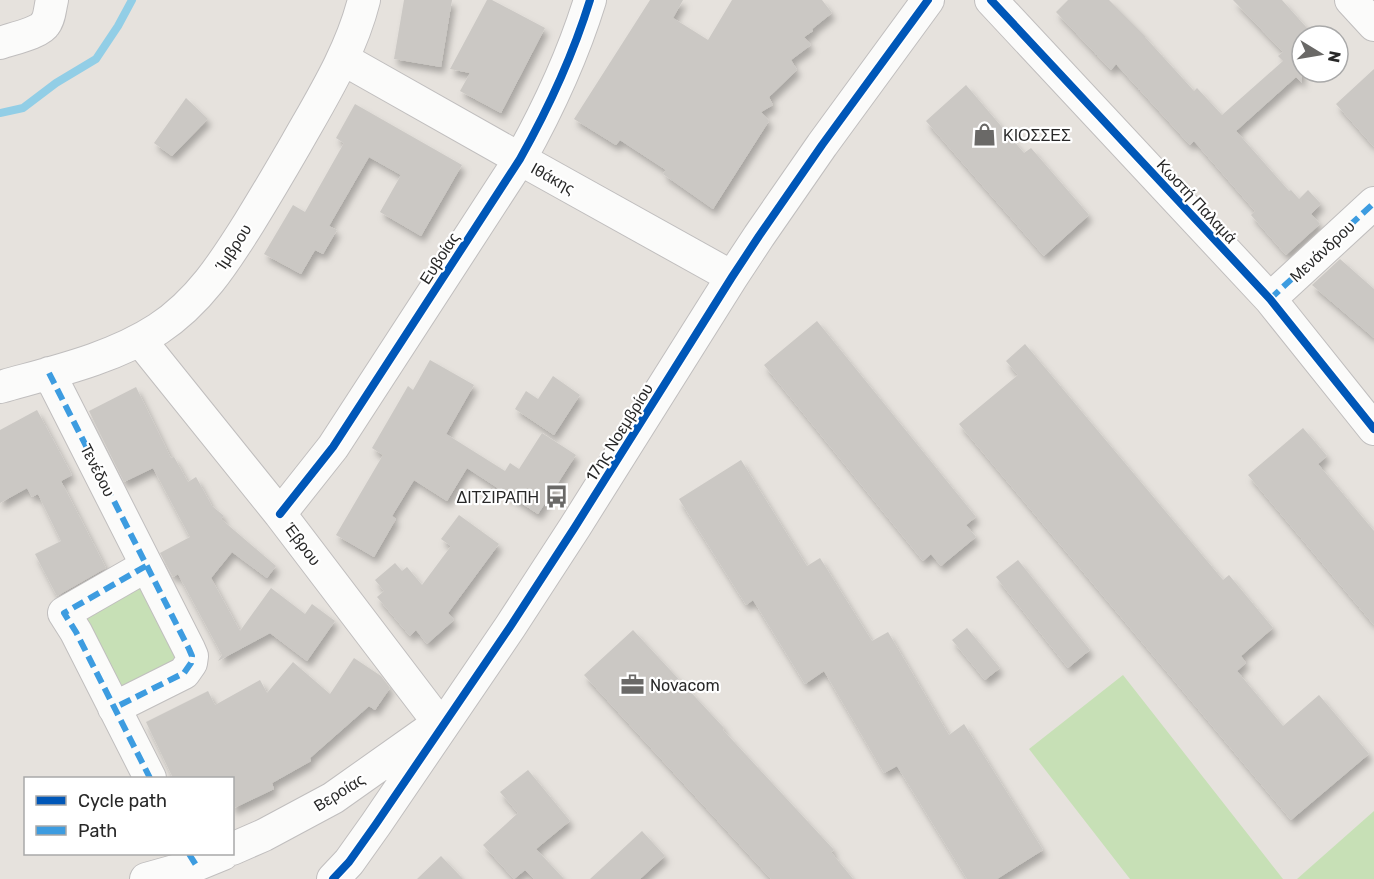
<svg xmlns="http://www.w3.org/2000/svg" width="1374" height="879" font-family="Rubik,sans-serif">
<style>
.green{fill:#c7e0b6}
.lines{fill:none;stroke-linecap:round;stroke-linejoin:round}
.stream{stroke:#92cee6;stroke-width:8}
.building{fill:#cbc8c4;filter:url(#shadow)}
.minor-casing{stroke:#c0bebe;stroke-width:34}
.minor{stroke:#fbfbfa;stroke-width:32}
.quiet{stroke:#3d9ce0;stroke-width:6;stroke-dasharray:12 6;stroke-linecap:butt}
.cycleway-casing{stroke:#fff;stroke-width:11}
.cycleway{stroke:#0057b8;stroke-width:8}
.labels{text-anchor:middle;stroke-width:4.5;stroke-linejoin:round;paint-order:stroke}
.poi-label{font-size:16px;fill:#282828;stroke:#fff;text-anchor:start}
.street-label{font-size:16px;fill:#282828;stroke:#fff}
</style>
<defs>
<filter id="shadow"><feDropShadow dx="3.5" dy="6" stdDeviation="3" flood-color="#0004"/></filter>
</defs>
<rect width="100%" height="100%" fill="#e6e2dd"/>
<path class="green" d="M142,581L185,661L120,697L76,616Z
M1123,675L1283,879H1130L1029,749Z
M1374,811V879H1297Z"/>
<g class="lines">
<path class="stream" d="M0,113L23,108L56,83L96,59L118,26L132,0"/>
</g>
<path class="building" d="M404,0H452L441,67L394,59Z
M487,0H492L545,28L501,113L460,91L470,73L450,69Z
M650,0H683L673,18L708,40L732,0H822L832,13L812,29L813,31L804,37L811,45L791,60L797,70L769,97L773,105L761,112L769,121L713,209L663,174L666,170L620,140L616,145L574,119Z
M1068,0H1109L1146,37H1145L1194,91L1197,88L1222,115L1283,61L1278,56L1283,52L1233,0H1282L1314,36H1302V83L1296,77L1236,131L1289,191L1291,190L1299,199L1308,190L1321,204L1311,214L1320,224L1286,255L1251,215L1255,211L1194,141L1190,145L1116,64L1111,70L1056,12Z
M1374,69V147L1336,104Z
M966,85L1024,153L1031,148L1089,215L1044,256L926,121Z
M186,98L208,119L172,156L154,143Z
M355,104L462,165L421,236L380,212L401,175L369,157L329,226L337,230L323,254L315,250L301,274L264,254L293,205L305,212L344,143L336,138Z
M1340,259L1374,289V338L1312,285Z
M817,321L976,517L966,525L976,537L941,566L931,554L923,561L764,365Z
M1025,344L1223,580L1229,575L1273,628L1241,656L1246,663L1237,671L1283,726L1319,695L1369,754L1291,820L959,424L1018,375L1006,361Z
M430,360L474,385L446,434L505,471L510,463L519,469L542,433L576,455L538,514L467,468L447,501L414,480L392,516L396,519L374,557L336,535L383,455L372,448L408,386L413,390Z
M553,376L580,395L554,435L515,409L526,391L538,399Z
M136,387L171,458L174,457L188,482L196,477L212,506L224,516L221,519L276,566L267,578L232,552L211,578L240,631L271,588L305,614L312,604L335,621L307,661L270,633L218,661L222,655L178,574L173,577L160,553L190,537L153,468L124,482L89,411Z
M37,410L72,475L61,481L106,568L57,596L35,554L61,541L38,494L32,497L27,488L0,503V430Z
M1303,428L1327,456L1318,464L1374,531V625L1248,475Z
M741,460L807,566L820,558L872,641L888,632L949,735L964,724L1043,850L997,879H967L897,766L884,773L824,671L805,684L753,600L746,605L679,499Z
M459,515L499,544L448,613L454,620L427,644L416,630L410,636L377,597L384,591L375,580L395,563L402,571L407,567L422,585L451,546L441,539Z
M1018,560L1090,650L1068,668L996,577Z
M967,628L1000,668L985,680L952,640Z
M633,630L724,728L723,730L834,850L831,852L853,879H771L584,675Z
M354,658L381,676L390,688L375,710L369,706L310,758L311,761L272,783L274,789L232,809V778H173L146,722L208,691L215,705L260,680L267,693L293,662L330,694Z
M528,770L570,821L536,849L564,879H534L525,870L514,879L483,845L518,813L500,792Z
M642,831L665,856L640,879H590Z
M441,856L463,879H417Z"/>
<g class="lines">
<defs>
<path id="minor" d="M991,0L1270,299L1374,429
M1351,0L1374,25
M0,43C11,39 40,33 45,24C50,18 50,7 52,0
M343,59L520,159L732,277
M1270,299L1374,203
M140,340L280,514L439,723L333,798L264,835L232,849
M49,373L189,649L192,656L191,663L184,673L114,708
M0,387C53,372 112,359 158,329C199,302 224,263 249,223C265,197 281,170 296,144C322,98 351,52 364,0
M280,514L333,447L520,159C548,109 573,55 590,0
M146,566L64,613L76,632L150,778
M146,879L196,865L223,854
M333,879L349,862L376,824L510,627L575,527L732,277L759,236L822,145L928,0"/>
</defs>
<use href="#minor" class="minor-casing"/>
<use href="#minor" class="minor"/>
<path class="quiet" d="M1270,299L1374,203
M49,373L189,649L192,656L191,663L184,673L114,708
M146,566L64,613L76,632L150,778
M189,854L196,865"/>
<defs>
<path id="cycleway" d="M991,0L1270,299L1374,429
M280,514L333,447L520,159C548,109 573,55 590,0
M333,879L349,862L376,824L510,627L575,527L732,277L759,236L822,145L928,0"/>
</defs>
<use href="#cycleway" class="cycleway-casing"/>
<use href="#cycleway" class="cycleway"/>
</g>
<defs>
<symbol id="shop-bare" viewBox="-9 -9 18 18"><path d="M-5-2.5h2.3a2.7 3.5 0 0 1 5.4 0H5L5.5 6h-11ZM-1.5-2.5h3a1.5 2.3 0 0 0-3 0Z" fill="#6a6967" stroke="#fff" stroke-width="2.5" paint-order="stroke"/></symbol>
<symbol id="bus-bare" viewBox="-9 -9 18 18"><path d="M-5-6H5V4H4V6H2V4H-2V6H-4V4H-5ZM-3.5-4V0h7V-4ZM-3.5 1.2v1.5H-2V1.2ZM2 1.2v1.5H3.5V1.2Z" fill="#6a6967" stroke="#fff" stroke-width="2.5" paint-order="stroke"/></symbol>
<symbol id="office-bare" viewBox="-9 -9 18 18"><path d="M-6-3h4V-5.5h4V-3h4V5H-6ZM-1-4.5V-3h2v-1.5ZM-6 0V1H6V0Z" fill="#6a6967" stroke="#fff" stroke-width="2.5" paint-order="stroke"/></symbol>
</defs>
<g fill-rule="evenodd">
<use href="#shop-bare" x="968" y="118" width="33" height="33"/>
<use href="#bus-bare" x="540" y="480" width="33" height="33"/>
<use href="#office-bare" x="616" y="668" width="33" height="33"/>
</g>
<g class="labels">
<g class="poi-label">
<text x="1003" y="141">ΚΙΟΣΣΕΣ</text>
<text x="539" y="503" text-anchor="end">ΔΙΤΣΙΡΑΠΗ</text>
<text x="650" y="691">Novacom</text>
</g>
<g class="street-label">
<text transform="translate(553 178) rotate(29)" y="6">Ιθάκης</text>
<text transform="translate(1197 201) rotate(47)" y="6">Κωστή Παλαμά</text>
<text transform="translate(233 247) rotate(-57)" y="6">Ίμβρου</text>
<text transform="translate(1322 251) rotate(-43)" y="6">Μενάνδρου</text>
<text transform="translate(439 258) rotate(-57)" y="6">Ευβοίας</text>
<text transform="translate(619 432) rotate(-58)" y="6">17ης Νοεμβρίου</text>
<text transform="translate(98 470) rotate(63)" y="6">Τενέδου</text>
<text transform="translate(303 544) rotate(53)" y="6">Έβρου</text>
<text transform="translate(339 792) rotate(-32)" y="6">Βεροίας</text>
</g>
</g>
<rect x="24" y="777" width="210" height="78" fill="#ffffff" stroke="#a9a9a9" stroke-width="1.5"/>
<rect x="36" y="796" width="30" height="9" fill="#0057b8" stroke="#a9a9a9" stroke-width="1.5"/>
<text x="78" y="807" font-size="18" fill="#282828">Cycle path</text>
<rect x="36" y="826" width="30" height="9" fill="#3d9ce0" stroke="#a9a9a9" stroke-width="1.5"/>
<text x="78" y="837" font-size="18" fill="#282828">Path</text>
<g transform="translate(1320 54) rotate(101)"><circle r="28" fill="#ffffff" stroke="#a9a9a9" stroke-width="1.5"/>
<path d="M0-4.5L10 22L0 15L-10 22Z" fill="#6a6967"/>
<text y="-9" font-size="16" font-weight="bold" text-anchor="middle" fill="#282828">N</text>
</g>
</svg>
